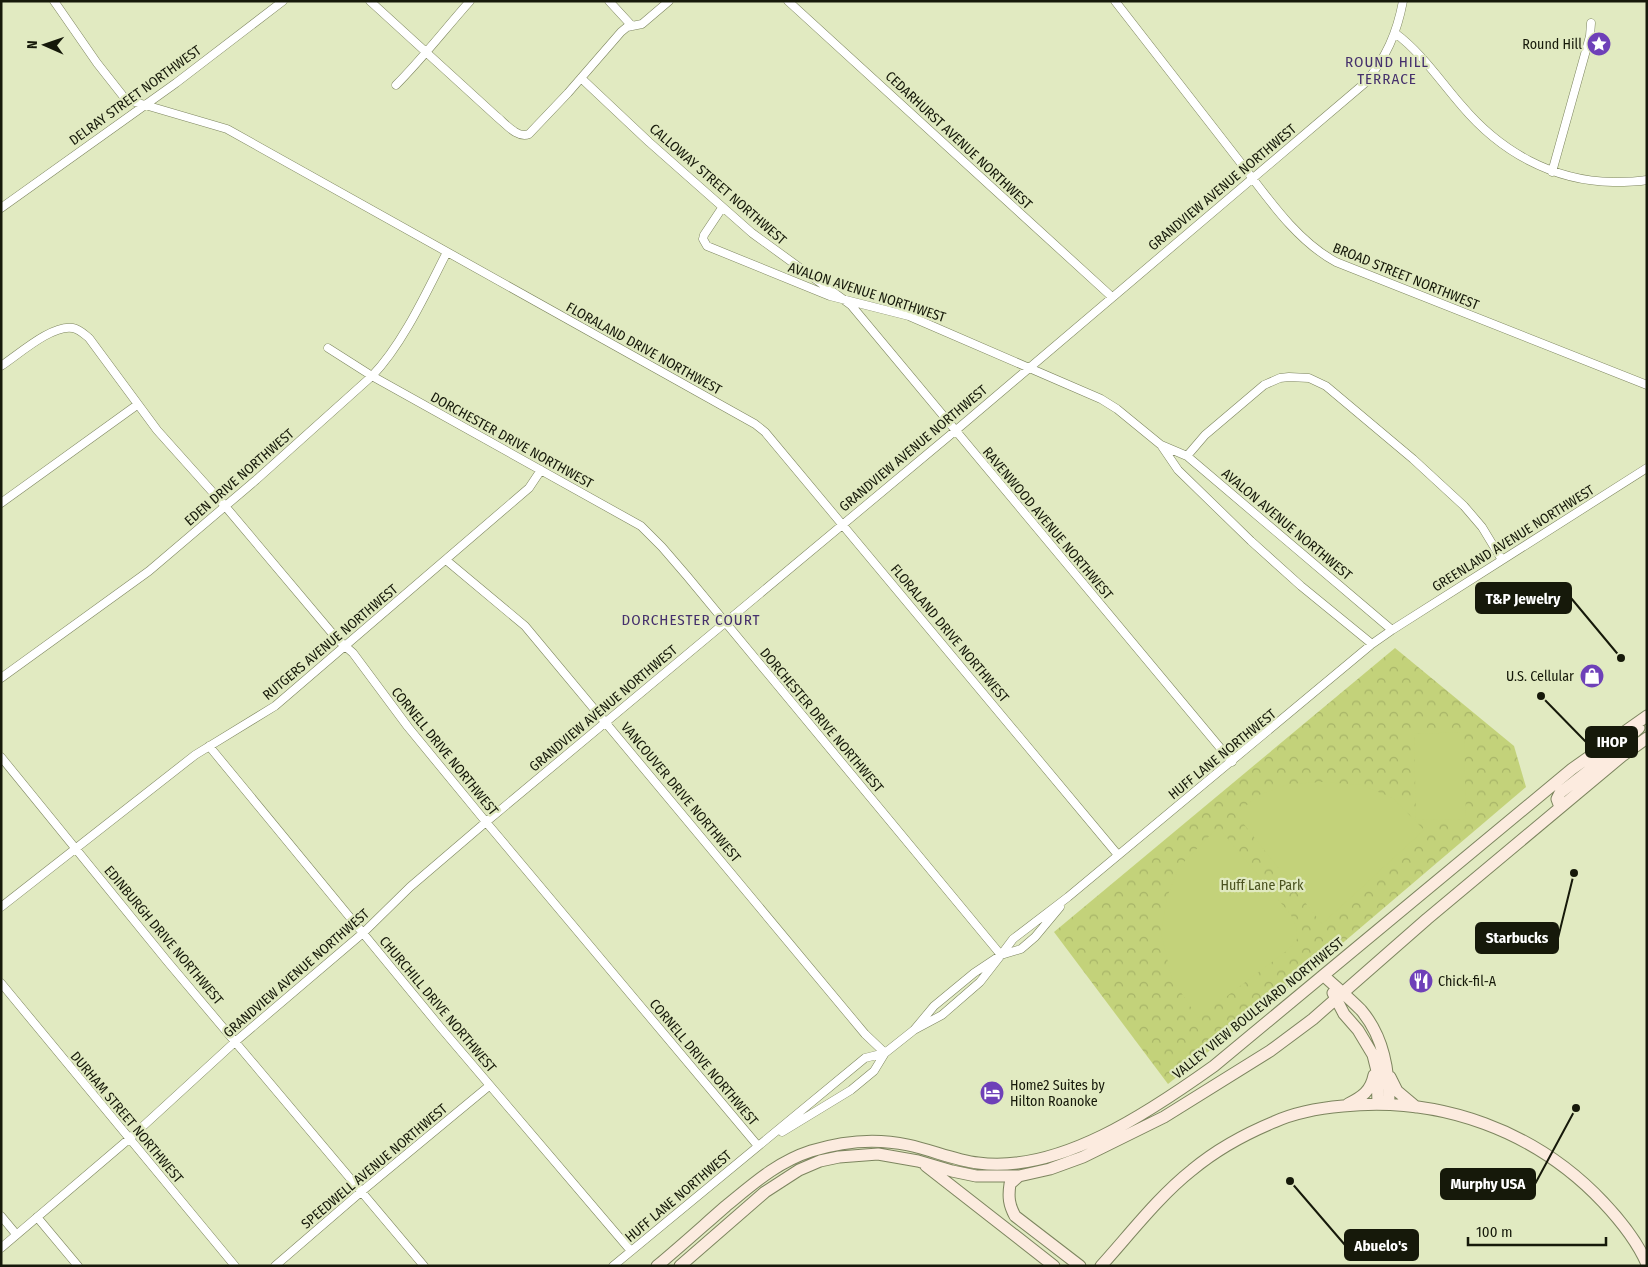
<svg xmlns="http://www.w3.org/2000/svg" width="1648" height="1267" font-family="'Fira Sans Condensed',sans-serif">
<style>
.park{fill:url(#park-crowns)}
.garden{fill:#c3d27a}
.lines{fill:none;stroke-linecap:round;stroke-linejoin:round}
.street-casing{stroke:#7d855f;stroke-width:9}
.secondary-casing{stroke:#7d855f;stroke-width:13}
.street{stroke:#fff;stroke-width:8}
.secondary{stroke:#fcebdf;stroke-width:11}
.labels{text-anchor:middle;stroke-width:4.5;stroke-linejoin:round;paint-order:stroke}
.poi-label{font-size:14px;fill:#16190a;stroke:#e1eac1;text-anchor:end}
.street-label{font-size:14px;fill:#16190a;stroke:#e1eac1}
.park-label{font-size:14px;fill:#4a521f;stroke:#e1eac1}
.neighbourhood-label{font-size:15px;letter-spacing:1px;fill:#45306c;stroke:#e1eac1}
.leader{fill:none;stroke:#16190a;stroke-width:2}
.callout-dot{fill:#16190a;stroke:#e1eac1;stroke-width:2}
.callout{fill:#16190a;stroke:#16190a;stroke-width:2}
.callout-label{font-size:15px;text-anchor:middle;font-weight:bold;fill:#fff}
</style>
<defs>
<pattern id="park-crowns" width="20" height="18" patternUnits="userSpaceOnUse" patternTransform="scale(1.25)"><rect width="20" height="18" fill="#c3d27a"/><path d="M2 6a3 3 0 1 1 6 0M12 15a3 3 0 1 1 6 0" fill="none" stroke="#a7b468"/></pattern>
</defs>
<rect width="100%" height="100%" fill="#e1eac1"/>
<path class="park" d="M1395,648L1514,746L1526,787L1325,958L1168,1084L1054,932Z"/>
<path class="garden" d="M1464,732L1466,819L1416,820L1414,734Z
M1322,782L1361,785L1393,798L1424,830L1322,924L1236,814L1259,795L1289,784Z
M1218,827L1291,915L1296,926L1297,939L1289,949L1198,1018L1172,979L1161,933L1167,897L1179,867Z"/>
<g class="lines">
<defs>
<path id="street" d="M54,1L97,63L123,96L128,100L227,129L755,424L765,432L1118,855
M370,1L496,116C505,123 517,139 529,134L568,93L621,32L627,27L642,24L669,1
M609,1L632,26
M788,1L1112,297
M1115,1C1156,53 1196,106 1237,158C1265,194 1295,240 1336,262L1647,385
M1395,33C1422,53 1440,81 1462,106C1500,151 1552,181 1613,182C1624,182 1636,182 1647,180
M581,78L649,142L752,233L851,305L1232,762
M396,85C422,59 445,29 470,1
M1552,172L1590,36L1591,23
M1,208L176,83L283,1
M722,208L704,235L703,239L707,246L830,296L909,316L1101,399L1117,409L1161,445L1187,456L1392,630
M328,348L372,376L641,526L662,547L687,576L1001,955
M1,366C18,355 52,324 73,328C79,329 84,334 89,338L157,430L225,506L337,639L353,653L408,727L486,822L758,1146
M1161,445L1178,470L1251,541L1301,586L1372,644
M1187,456L1205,435L1264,385L1280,378L1289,377L1309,378L1326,386L1413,459L1464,506L1482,527L1502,560
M1,503L137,405
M446,560L525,626L865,1034L885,1053
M1,678L149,571L256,480L372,376C403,344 427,291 447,252
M209,746L441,1028L631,1251
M1,757L167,961L424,1266
M1,907L195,755L275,706L529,488L541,470
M1,983L235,1266
M914,1030L934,1006L974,973L1001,955L1013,939L1068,897L1372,644L1392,630L1647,468
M782,1132L851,1090L874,1071L885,1053
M1,1216L16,1234
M37,1217L78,1266
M1,1248L129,1139L236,1041L363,933L410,887L486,822L955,431L1365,83C1386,58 1397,33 1403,1
M275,1266L362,1191L489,1086
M613,1266L865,1058L885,1053L914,1030L942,1015L980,982L1001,955L1021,949L1035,937L1060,907"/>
<path id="secondary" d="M1560,807L1557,799L1560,793L1605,758L1639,728
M1324,976C1336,987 1349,998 1361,1010C1384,1037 1389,1071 1389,1104
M1333,993L1344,1014L1358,1030L1373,1055L1377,1071L1378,1104
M1390,1077L1397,1091L1416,1107
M1348,1104C1362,1097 1371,1091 1374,1075
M926,1166L1054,1266
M1019,1176L1010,1184C1008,1197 1009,1205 1015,1216L1080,1266
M657,1266C681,1246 703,1226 726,1206C753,1184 777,1162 811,1151C843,1141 876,1138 908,1145C932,1150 954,1160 978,1163C1059,1174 1151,1111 1214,1066L1572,769L1647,716
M680,1266L765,1192L799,1170L820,1161L839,1157L878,1154L918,1161L952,1171L976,1176H1019L1050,1169L1083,1157L1164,1117L1270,1051L1313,1019L1427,919L1622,756L1647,738
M1101,1266C1130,1234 1158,1197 1192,1170C1216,1150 1245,1134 1274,1122C1296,1112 1320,1108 1343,1106C1441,1096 1536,1131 1603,1202C1620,1220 1637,1241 1647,1264"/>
</defs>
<use href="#street" class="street-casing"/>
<use href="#secondary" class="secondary-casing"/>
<use href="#street" class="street"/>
<use href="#secondary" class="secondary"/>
</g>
<defs>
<symbol id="sight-disc" viewBox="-11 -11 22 22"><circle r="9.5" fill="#6e40b8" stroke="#e1eac1"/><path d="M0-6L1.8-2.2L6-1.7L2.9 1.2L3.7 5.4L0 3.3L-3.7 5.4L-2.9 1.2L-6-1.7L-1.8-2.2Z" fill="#fff"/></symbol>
<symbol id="shop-disc" viewBox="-11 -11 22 22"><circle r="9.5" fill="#6e40b8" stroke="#e1eac1"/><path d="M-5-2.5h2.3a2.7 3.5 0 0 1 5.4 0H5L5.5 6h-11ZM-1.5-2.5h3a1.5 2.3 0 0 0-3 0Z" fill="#fff"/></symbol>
<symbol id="restaurant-disc" viewBox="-11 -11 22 22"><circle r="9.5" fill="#6e40b8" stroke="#e1eac1"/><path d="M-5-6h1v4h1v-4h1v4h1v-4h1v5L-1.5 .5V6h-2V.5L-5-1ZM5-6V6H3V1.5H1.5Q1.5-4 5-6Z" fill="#fff"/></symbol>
<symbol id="hotel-disc" viewBox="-11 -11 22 22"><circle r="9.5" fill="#6e40b8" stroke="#e1eac1"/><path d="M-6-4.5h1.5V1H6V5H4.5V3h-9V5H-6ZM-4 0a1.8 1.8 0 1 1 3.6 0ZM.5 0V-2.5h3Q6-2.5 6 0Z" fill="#fff"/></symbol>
</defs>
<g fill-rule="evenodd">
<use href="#sight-disc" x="1585" y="30" width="28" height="28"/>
<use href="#shop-disc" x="1578" y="662" width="28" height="28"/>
<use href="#restaurant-disc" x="1407" y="967" width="28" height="28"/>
<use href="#hotel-disc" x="978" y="1079" width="28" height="28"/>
</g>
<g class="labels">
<g class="poi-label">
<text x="1582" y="49">Round Hill</text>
<text x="1574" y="681">U.S. Cellular</text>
<text x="1438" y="986" text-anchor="start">Chick-fil-A</text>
<text x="1010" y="1090" text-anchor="start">Home2 Suites by<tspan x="1010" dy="16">Hilton Roanoke</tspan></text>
</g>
<g class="street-label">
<text transform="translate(135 95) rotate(-36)" y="5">DELRAY STREET NORTHWEST</text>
<text transform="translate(959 140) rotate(43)" y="5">CEDARHURST AVENUE NORTHWEST</text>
<text transform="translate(718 184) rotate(41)" y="5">CALLOWAY STREET NORTHWEST</text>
<text transform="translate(1222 187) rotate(-40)" y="5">GRANDVIEW AVENUE NORTHWEST</text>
<text transform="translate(1406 276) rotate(22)" y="5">BROAD STREET NORTHWEST</text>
<text transform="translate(867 292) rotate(18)" y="5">AVALON AVENUE NORTHWEST</text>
<text transform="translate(644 348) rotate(29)" y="5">FLORALAND DRIVE NORTHWEST</text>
<text transform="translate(512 440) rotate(29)" y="5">DORCHESTER DRIVE NORTHWEST</text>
<text transform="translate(913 448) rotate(-40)" y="5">GRANDVIEW AVENUE NORTHWEST</text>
<text transform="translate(239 477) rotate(-41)" y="5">EDEN DRIVE NORTHWEST</text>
<text transform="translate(1048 523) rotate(50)" y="5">RAVENWOOD AVENUE NORTHWEST</text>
<text transform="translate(1287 524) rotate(40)" y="5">AVALON AVENUE NORTHWEST</text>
<text transform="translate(1513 538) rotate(-32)" y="5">GREENLAND AVENUE NORTHWEST</text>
<text transform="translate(950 633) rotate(50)" y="5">FLORALAND DRIVE NORTHWEST</text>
<text transform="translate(330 642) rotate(-40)" y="5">RUTGERS AVENUE NORTHWEST</text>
<text transform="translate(603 708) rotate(-40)" y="5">GRANDVIEW AVENUE NORTHWEST</text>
<text transform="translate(822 720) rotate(50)" y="5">DORCHESTER DRIVE NORTHWEST</text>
<text transform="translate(445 751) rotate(51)" y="5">CORNELL DRIVE NORTHWEST</text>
<text transform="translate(1222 754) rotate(-39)" y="5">HUFF LANE NORTHWEST</text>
<text transform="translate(681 792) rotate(50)" y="5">VANCOUVER DRIVE NORTHWEST</text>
<text transform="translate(164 935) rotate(50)" y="5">EDINBURGH DRIVE NORTHWEST</text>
<text transform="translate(296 973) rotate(-41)" y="5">GRANDVIEW AVENUE NORTHWEST</text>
<text transform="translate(438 1004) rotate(50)" y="5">CHURCHILL DRIVE NORTHWEST</text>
<text transform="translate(1258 1008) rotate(-39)" y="5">VALLEY VIEW BOULEVARD NORTHWEST</text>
<text transform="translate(704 1062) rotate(50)" y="5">CORNELL DRIVE NORTHWEST</text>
<text transform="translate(127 1117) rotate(50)" y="5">DURHAM STREET NORTHWEST</text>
<text transform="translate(374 1166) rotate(-40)" y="5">SPEEDWELL AVENUE NORTHWEST</text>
<text transform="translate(678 1196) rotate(-40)" y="5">HUFF LANE NORTHWEST</text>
</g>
<g class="park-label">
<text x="1262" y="890">Huff Lane Park</text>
</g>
<g class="neighbourhood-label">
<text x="1387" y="67">ROUND HILL<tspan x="1387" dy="17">TERRACE</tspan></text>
<text x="691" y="625">DORCHESTER COURT</text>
</g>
</g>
<path class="leader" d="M1621 658L1571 598M1541 696L1586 742M1574 873L1558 938M1576 1108L1535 1184M1290 1181L1345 1245"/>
<g class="callout-dot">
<circle cx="1621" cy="658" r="5"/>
<circle cx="1541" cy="696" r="5"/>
<circle cx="1574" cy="873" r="5"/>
<circle cx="1576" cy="1108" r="5"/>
<circle cx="1290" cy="1181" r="5"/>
</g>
<g class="callout">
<rect x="1476" y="583" width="95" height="30" rx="5"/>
<rect x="1586" y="727" width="51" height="30" rx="5"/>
<rect x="1476" y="923" width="82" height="30" rx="5"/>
<rect x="1441" y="1169" width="94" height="30" rx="5"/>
<rect x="1345" y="1230" width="73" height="30" rx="5"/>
</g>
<g class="callout-label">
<text x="1523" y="604">T&amp;P Jewelry</text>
<text x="1612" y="747">IHOP</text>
<text x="1517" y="943">Starbucks</text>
<text x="1488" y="1189">Murphy USA</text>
<text x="1381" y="1251">Abuelo's</text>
</g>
<rect width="1648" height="1267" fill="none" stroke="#16190a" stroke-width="5"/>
<g transform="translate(45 45) rotate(272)" stroke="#e1eac1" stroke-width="4" paint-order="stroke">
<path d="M0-4L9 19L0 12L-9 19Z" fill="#16190a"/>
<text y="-8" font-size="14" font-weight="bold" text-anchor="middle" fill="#16190a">N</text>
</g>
<path d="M1468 1237v8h138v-8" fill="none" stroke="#16190a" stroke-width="2.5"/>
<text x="1476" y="1237" font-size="15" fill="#16190a" stroke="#e1eac1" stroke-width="4" paint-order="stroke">100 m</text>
</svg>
